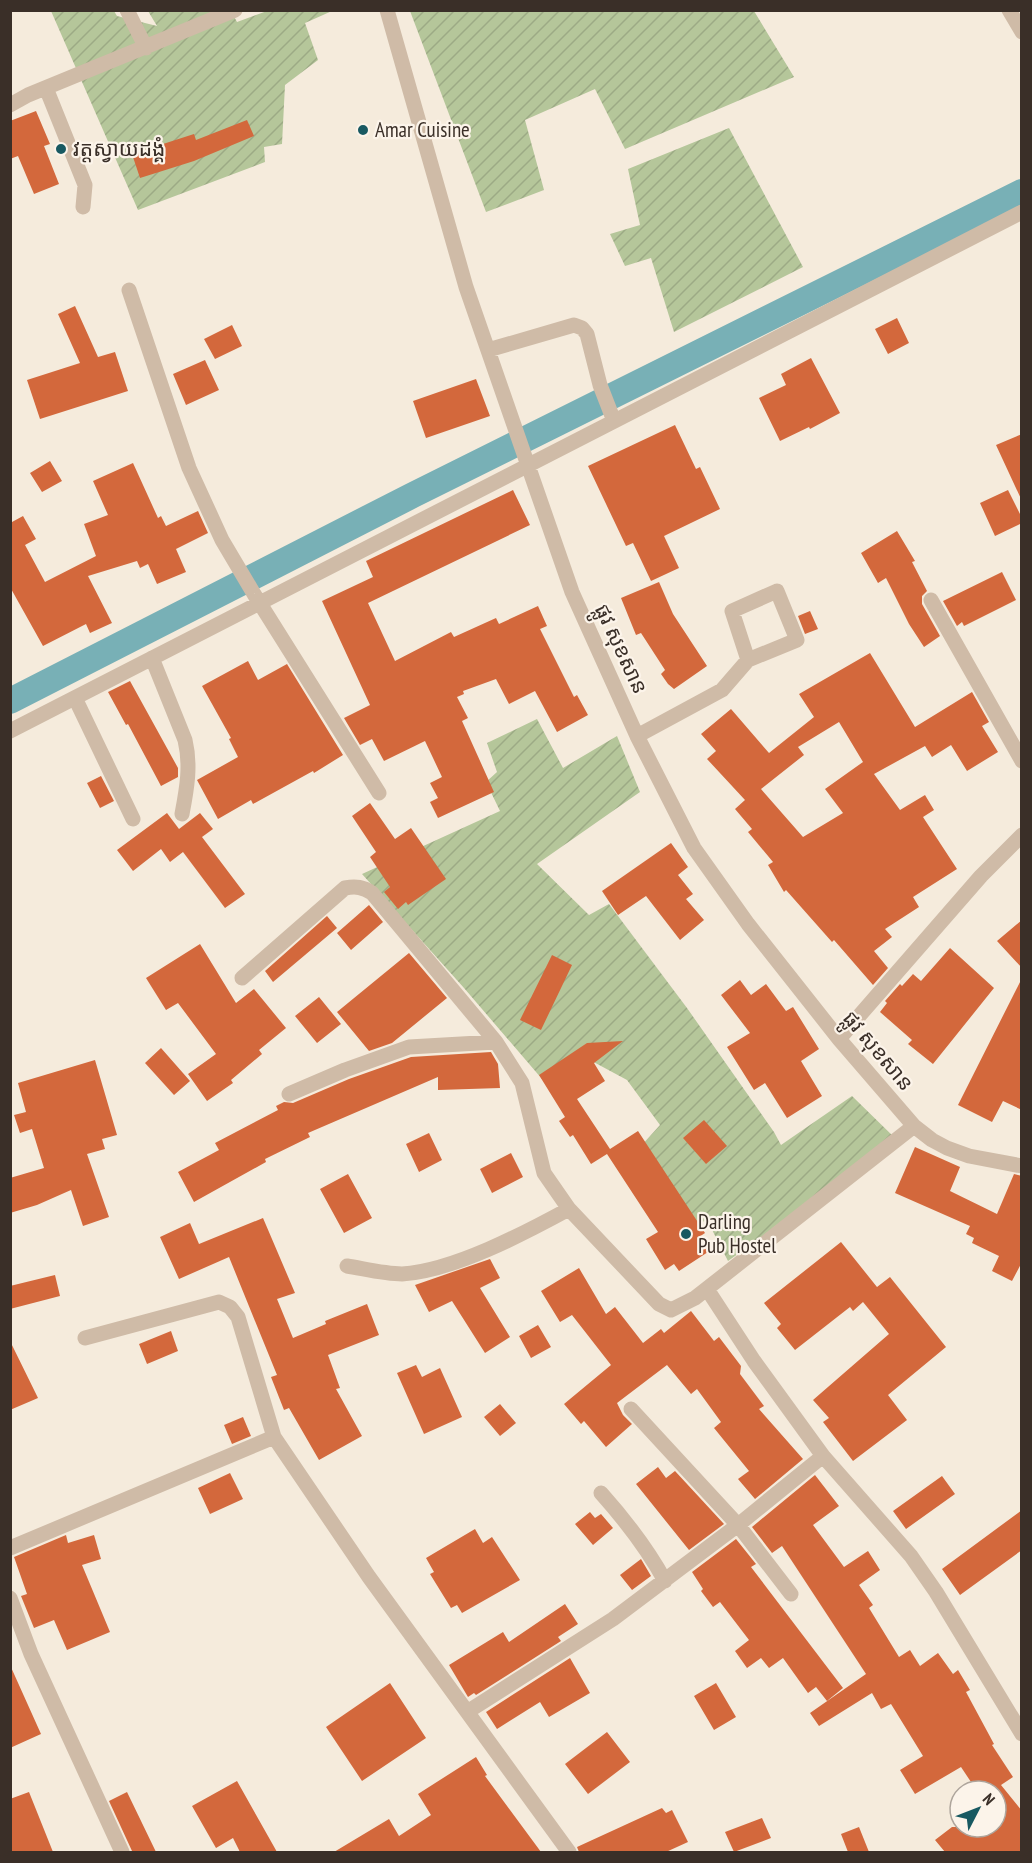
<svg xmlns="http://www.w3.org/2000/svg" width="1032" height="1863" font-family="'PT Sans Narrow','Noto Sans Khmer',sans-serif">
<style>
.garden{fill:url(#garden-furrows)}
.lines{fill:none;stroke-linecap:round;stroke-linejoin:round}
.canal{stroke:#78b0b6;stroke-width:26}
.building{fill:#d3683c;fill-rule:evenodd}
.minor{stroke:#cfbba7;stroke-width:15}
.poi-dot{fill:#185961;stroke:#fcf4ea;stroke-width:2}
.labels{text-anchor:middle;stroke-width:4.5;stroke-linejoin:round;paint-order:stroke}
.poi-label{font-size:21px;fill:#3a2f28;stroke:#fcf4ea;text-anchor:start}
.street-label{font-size:21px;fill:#3a2f28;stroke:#fcf4ea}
</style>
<defs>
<pattern id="garden-furrows" width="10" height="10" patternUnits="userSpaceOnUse" patternTransform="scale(1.5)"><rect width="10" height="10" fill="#b5c69a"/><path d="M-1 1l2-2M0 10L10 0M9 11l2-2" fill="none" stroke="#9caa85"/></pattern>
</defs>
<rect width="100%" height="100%" fill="#f5ebdc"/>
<path class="garden" d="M51,11H114L117,16L157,26L148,11H231L237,22L267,11H332L305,23L318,60L285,85L282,144L264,147L265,162L138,210Z
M410,11H754L794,77L625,149L595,89L525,120L544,190L486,212Z
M729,128L803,267L674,332L651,258L625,266L610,234L640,225L628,169Z
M537,719L563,768L617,736L640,792L537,864L589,915L609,904L687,1008L774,1132L781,1145L852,1096L897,1140L728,1261L707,1220L685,1229L632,1156L660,1125L627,1080L588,1059L542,1079L464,988L362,874L500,811L486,782L497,772L487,743Z"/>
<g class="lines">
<path class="canal" d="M10,701L413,495L1022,192"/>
</g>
<path class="building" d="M36,111L50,144L44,146L59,184L34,194L18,156L10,159V121Z
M247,120L254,136L194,161L140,178L132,154L194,134L196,140Z
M75,306L98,357L115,352L128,391L40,419L27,380L80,363L58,314Z
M897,318L909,343L888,354L875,329Z
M232,325L242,346L215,359L204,339Z
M811,358L840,413L810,429L809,427L780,441L759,398L786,385L781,374Z
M205,360L219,390L186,405L173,374Z
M476,379L490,416L426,438L413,401Z
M675,425L696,469L700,467L720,509L664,536L679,568L651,581L633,543L626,546L588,466Z
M1022,434V501L996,445Z
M50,461L62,481L42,492L30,473Z
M133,463L158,518L161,516L166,526L198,511L208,533L176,549L186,572L157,584L148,564L140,568L137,561L88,576L112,623L90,633L86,624L43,646L10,587V519L12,522L23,516L36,539L25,545L45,582L96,556L84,524L108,515L93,481Z
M513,490L530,525L368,603L395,661L451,632L454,637L496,618L499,624L538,606L547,626L540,629L574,697L577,695L588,715L557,732L535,691L509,704L496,679L463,691L464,694L457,697L468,718L462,721L494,792L438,818L430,802L438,798L430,783L442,777L425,741L384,761L372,739L360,745L344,718L370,705L322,601L373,577L366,561Z
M1008,490L1022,518V523L995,536L980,503Z
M897,531L915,561L912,562L927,591L922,596V604L940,636L924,647L909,624L886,578L878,583L861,553Z
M1002,572L1016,600L964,626L962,622L957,626L943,601Z
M659,582L673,614L707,666L674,689L668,684L661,674L665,670L641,633L636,635L621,598Z
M810,611L818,629L805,634L798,616Z
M870,653L915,727L972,692L989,722L982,726L998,752L967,771L951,745L932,757L925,746L874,774L900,810L925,795L934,810L923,817L957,869L913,897L919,907L885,929L892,937L874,951L888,968L873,985L834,940L832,942L786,890L784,892L768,865L773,862L748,832L752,829L735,809L745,800L707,759L716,751L701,734L731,709L769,753L814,717L799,694ZM839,722L863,762L825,789L843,813L803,837L761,789L804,755L798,747Z
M248,661L258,680L287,664L343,755L314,773L313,771L253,804L251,800L218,819L197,780L238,757L229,739L231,738L202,686Z
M130,681L178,768V777L161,786L128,724L126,725L108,692Z
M101,776L114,801L100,808L87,783Z
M370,803L395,839L411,828L446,879L408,905L406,902L398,909L384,892L390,887L370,857L376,852L352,816Z
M167,813L179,829L200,813L213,829L202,837L245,894L225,908L183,852L170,862L161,849L133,871L117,850Z
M671,843L688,867L678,875L693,894L686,899L704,920L680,940L646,896L618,915L602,891Z
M369,905L383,922L351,950L337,933Z
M327,916L337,928L273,982L265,971Z
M1022,920V968L997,941Z
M200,944L236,1003L254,989L286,1028L259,1050L262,1054L231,1080L233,1083L207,1101L188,1074L216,1054L178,1003L166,1010L146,978Z
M950,948L994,988L933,1064L908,1044L912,1040L880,1012L887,1003L885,1001L900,984L902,986L913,974L921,981Z
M409,953L447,998L392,1043L369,1051L337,1012Z
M552,955L572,965L541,1030L520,1020Z
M1022,978V1110L1003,1101L992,1122L958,1105Z
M740,980L751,995L766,984L786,1011L793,1007L819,1049L801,1061L822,1096L787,1118L765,1083L754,1090L727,1047L750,1033L721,995Z
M319,997L341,1024L317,1043L295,1016Z
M623,1041L594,1063L605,1081L577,1099L610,1149L638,1131L705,1233L699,1237L708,1252L679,1271L674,1264L665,1270L646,1239L658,1232L607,1154L591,1164L573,1135L570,1137L559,1121L565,1117L539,1075L587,1043Z
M161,1048L190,1081L174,1095L145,1063Z
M491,1052L498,1064L500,1088L438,1090V1077L308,1133L310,1137L265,1159L266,1162L194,1202L178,1172L219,1150L215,1143L278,1110L276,1106L284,1102L293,1103L349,1079L411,1057Z
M95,1060L117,1135L102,1139L105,1149L87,1154L109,1217L83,1226L71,1190L37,1205L10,1213V1178L44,1168L32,1129L20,1133L14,1115L26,1112L18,1083Z
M704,1120L727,1146L706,1164L683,1138Z
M429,1133L442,1160L419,1172L406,1144Z
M915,1147L960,1167L950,1191L997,1214L1014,1174L1022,1176V1262L1012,1281L992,1271L999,1256L972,1243L974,1238L966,1234L970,1226L895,1193Z
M511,1153L523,1177L492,1193L480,1169Z
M348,1174L372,1218L344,1233L320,1189Z
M263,1218L295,1293L277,1299L293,1338L326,1324L325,1321L367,1304L379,1335L328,1355L340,1388L336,1389L362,1436L319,1460L289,1408L284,1410L271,1377L277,1375L229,1257L179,1279L160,1237L190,1223L199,1244Z
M841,1242L877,1287L890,1277L946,1347L888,1395L907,1420L853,1461L823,1422L829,1418L813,1400L889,1334L863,1302L853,1311L850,1307L795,1350L777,1328L781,1324L764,1303Z
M490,1259L500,1278L480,1288L510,1337L485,1353L452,1301L429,1312L415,1285Z
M579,1268L606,1314L615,1307L643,1343L661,1329L664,1333L691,1311L714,1341L719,1337L741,1366L740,1374L764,1406L759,1409L803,1459L755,1499L738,1479L749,1471L714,1428L721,1422L697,1389L691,1394L667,1365L617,1403L623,1415L632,1424L606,1447L584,1421L581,1424L564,1404L611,1365L572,1315L560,1322L541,1291Z
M55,1275L60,1296L10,1309V1286Z
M538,1325L551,1347L531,1358L519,1336Z
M171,1331L178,1351L147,1364L139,1344Z
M10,1341L38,1398L10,1410Z
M416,1365L422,1377L440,1368L462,1417L424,1434L397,1373Z
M500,1404L516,1423L500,1436L484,1417Z
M243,1417L251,1436L232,1444L224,1425Z
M658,1467L666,1478L675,1471L724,1524L689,1550L636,1484Z
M230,1473L243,1499L210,1514L198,1488Z
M815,1475L839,1506L813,1525L844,1567L868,1551L880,1570L859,1585L873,1605L869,1608L899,1657L910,1650L920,1666L938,1653L953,1674L958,1670L970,1690L966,1692L994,1744L992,1745L1013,1777L1001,1785L1022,1811V1852H945L935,1840L952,1827H996V1788L992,1791H977L961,1767L915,1794L900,1770L923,1756L891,1704L881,1709L872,1693L819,1726L810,1713L866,1674L782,1546L772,1553L752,1527Z
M942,1476L955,1494L906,1529L893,1511Z
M1022,1510V1550L960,1595L942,1569Z
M590,1512L595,1518L601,1514L613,1528L593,1545L575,1524Z
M475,1529L483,1543L492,1537L520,1580L462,1613L457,1605L451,1608L430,1574L434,1572L426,1558Z
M66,1535L68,1543L94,1535L101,1559L82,1565L110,1632L67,1650L54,1620L34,1628L21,1596L27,1594L14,1557Z
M736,1539L756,1564L751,1567L843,1688L827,1701L816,1687L808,1693L783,1658L769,1668L761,1658L747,1668L735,1651L749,1640L720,1602L713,1607L701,1591L703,1589L692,1572Z
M641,1559L651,1576L632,1590L620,1575Z
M565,1604L578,1624L558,1637L561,1641L476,1695L474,1693L468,1697L449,1665L503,1632L509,1642Z
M570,1658L590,1693L549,1717L540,1702L497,1729L486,1712Z
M10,1665L41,1734L10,1748Z
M390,1683L426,1738L362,1781L326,1727Z
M716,1683L736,1717L714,1730L694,1696Z
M607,1732L630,1762L588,1794L565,1764Z
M476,1757L487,1775L485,1776L541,1852H334L389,1819L399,1836L431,1815L418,1794Z
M237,1781L277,1852H240L233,1838L216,1848L192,1806Z
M29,1792L53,1852H10V1799Z
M127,1792L156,1852L132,1851L109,1801Z
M662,1808L666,1813L672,1810L688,1842L666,1852H579L577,1847Z
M762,1818L771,1838L734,1852L725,1832Z
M859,1827L869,1852H848L841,1834Z"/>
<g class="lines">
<path class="minor" d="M127,10L146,48
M387,10L466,287L572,592L637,736L694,848L748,924L839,1039L914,1126L932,1140L947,1148L969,1156L1022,1166
M1009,10L1022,32
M46,88L85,185L83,207
M10,105L28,95L235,10
M129,290L189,468L222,540L254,594L379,793
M488,350L574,325L582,328L587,334L600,385L614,421
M931,600L1022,761
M152,658L185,740C191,765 187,788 182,814
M75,698L133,819
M10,731L1022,212
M637,736L722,690L748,660L797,640L777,591L732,611L748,660
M242,978L345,888C356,886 363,887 372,893L496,1042L522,1083L544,1173L569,1209L659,1304L671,1310L695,1298L914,1126
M839,1039L981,876L1022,835
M289,1094L345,1070L409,1047L496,1042
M347,1266C365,1269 385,1274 402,1274C453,1271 525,1233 569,1209
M707,1289L754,1361L823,1456L911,1556L936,1592L1022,1734
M85,1338L219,1302L230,1307L238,1317L274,1437L369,1577L569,1852
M631,1409L738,1525L791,1594
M601,1493C626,1521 647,1548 665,1581
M10,1548L274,1437
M10,1598L31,1654L122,1852
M467,1712L613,1619L738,1525L823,1456"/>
</g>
<g class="poi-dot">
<circle cx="363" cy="130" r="6"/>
<circle cx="61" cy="149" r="6"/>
<circle cx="686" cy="1234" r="6"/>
</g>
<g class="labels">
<g class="poi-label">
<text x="375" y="137">Amar Cuisine</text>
<text x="73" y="156">វត្តស្វាយដង្គំ</text>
<text x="698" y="1229">Darling<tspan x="698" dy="24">Pub Hostel</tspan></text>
</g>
<g class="street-label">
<text transform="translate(621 649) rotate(65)" y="7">ផ្លូវ សុខសាន</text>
<text transform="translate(878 1051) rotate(50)" y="7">ផ្លូវ សុខសាន</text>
</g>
</g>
<rect width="1032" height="1863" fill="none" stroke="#3a2f28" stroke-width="24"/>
<g transform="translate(978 1809) rotate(48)"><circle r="28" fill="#fcf4ea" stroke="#aea59c" stroke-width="1.5"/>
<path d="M0-4.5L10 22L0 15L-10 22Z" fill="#185961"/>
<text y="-9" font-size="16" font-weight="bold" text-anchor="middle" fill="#3a2f28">N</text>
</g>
</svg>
